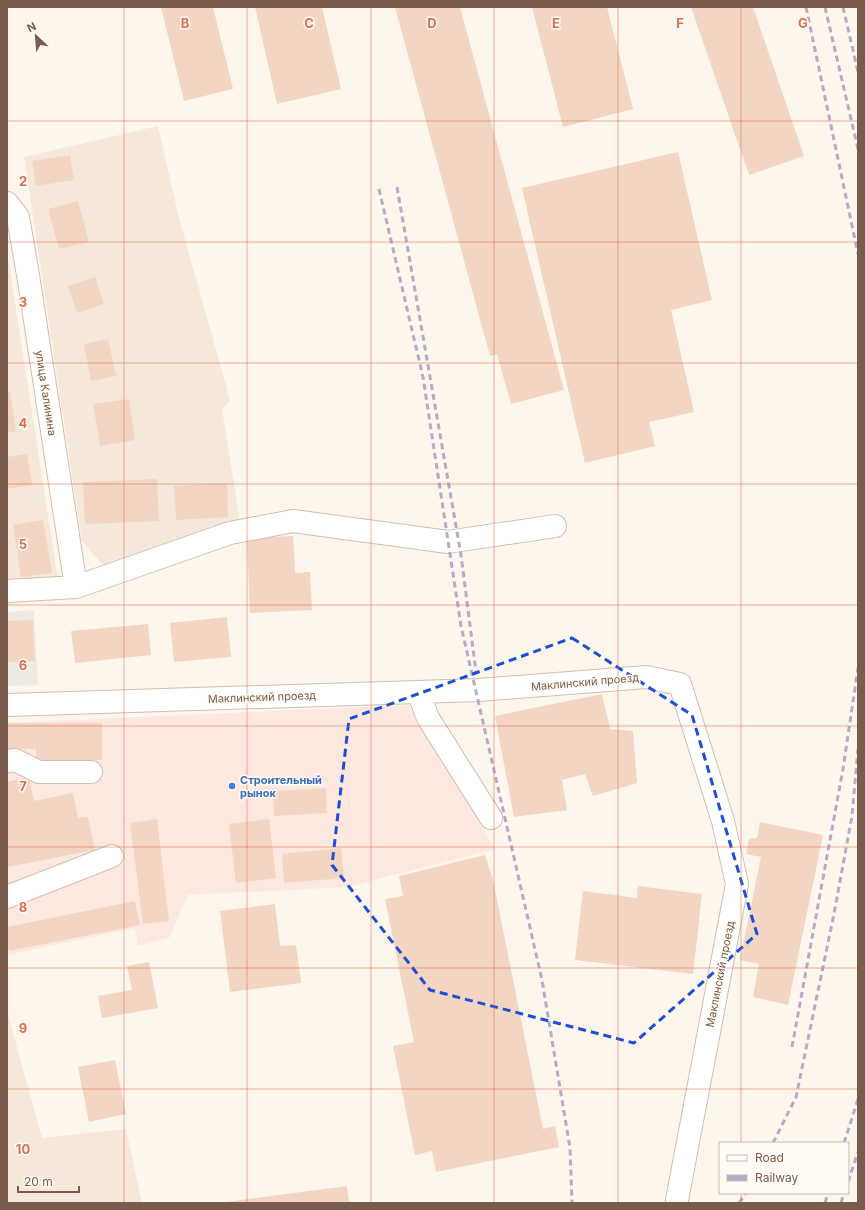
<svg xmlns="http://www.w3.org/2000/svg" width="865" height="1210" font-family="Inter,sans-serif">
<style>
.residential{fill:#f5e8da}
.commercial{fill:#fde8e0}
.industrial{fill:#efe9e4}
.building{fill:#f3d5c3}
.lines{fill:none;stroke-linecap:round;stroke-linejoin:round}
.minor-casing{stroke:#d1beb0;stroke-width:24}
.minor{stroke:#fff;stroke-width:22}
.rail{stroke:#b9a8c9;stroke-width:3;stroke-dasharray:6 4;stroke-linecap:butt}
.marked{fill:none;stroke:#1d4ed8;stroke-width:3;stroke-dasharray:8 5;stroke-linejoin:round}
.grid{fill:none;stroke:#dc6d51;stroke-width:1;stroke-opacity:0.55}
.shop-dot{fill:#3f7fe0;stroke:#fffaf3;stroke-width:1.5}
.labels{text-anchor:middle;stroke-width:3;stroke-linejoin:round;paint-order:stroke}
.street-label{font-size:11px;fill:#7a5c4d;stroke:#fffaf3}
.shop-label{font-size:11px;font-weight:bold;fill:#366cbe;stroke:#fffaf3;text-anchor:start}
.grid-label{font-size:13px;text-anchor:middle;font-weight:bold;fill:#dc6d51;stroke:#fffaf3;stroke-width:3;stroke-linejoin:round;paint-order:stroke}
</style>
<rect width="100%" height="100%" fill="#fdf6ec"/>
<path class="residential" d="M158,126L179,218L230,400L222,409L239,515L238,524L104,566L82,541L24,157Z
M7,250L58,580L7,583Z
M7,1011L42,1138L126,1129L142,1203H7Z"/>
<path class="commercial" d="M408,705L495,849L347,887L188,895L169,938L138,946L135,928L7,955V723Z"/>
<path class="industrial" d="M34,610L38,685L7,686V612Z"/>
<path class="building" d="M161,7H213L233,89L184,101Z
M255,7H322L341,89L277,104Z
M395,7H460L564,390L511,404L497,354L490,356Z
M532,7H607L633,109L563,127Z
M691,7H753L804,156L749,175Z
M678,152L712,300L671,310L694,412L649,422L655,446L585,463L522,188Z
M70,155L74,180L36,186L32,161Z
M78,201L89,242L59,249L48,209Z
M95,277L104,304L77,313L68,286Z
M108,339L116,376L91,381L84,344Z
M7,392H10L16,431L7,433Z
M129,399L135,440L100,446L93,404Z
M27,454L32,485L7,489V457Z
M157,479L159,521L85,524L83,482Z
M227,483L228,517L176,520L174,486Z
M43,520L52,573L21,577L13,525Z
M293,536L295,573L310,572L312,610L250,613L247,538Z
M227,617L231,657L174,662L170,623Z
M33,620L35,661L7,662V621Z
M148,624L151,655L75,663L71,631Z
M602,694L610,729L633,731L637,783L593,796L585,774L562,780L567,810L514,817L495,716Z
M7,723H102V760H36V749H7Z
M29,777L34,801L73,793L78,818L88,817L95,850L7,867V782Z
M326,788L327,813L274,816L273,791Z
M157,819L169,921L143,924L130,823Z
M269,819L276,878L236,883L229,824Z
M760,822L823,835L788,1005L753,997L759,964L740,960L761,857L746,854L749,839L757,838Z
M341,848L344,878L284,883L282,854Z
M485,855L493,880L543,1129L555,1126L559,1147L436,1172L432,1151L415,1155L393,1046L414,1042L385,899L403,896L399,876Z
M638,886L702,894L693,974L575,960L583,891L637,898Z
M135,901L140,925L9,951L7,943V927Z
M275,904L280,946L296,945L301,983L230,992L220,911Z
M149,962L158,1008L102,1018L98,996L132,990L127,966Z
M115,1060L126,1114L89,1122L78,1067Z
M347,1186L349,1203H226V1202Z"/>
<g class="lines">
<defs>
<path id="minor" d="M7,203L18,217L28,275L76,587
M7,591L76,587L230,533L293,521L448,542L555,526
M418,692L428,718L491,818
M7,705L479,690L646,677L680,684L723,821L737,884L677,1200
M7,761L15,760L39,772H91
M7,897L112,856"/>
</defs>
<use href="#minor" class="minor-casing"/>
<use href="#minor" class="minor"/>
<path class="rail" d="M806,7L858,254
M825,7L858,149
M843,7L858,72
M397,187L461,555L476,672
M379,189L423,377L461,626L542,980L570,1148L572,1203
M792,1047L843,769L858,668
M773,1143L796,1097L834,914L852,816L858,749
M844,1143L858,1099
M848,1182L858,1152
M739,1203L746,1193
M825,1203L828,1193
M841,1203L844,1193"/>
</g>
<path class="marked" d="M572,638L692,715L757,934L634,1043L430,990L332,865L349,719Z"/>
<path class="grid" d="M124,7V1203M247,7V1203M371,7V1203M494,7V1203M618,7V1203M741,7V1143M7,121H858M7,242H858M7,363H858M7,484H858M7,605H858M7,726H858M7,847H858M7,968H858M7,1089H858M741,1193V1203"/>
<circle class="shop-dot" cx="232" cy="786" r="4"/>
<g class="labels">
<g class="street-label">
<text transform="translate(46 393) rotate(81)" y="4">улица Калинина</text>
<text transform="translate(585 682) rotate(-5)" y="4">Маклинский проезд</text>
<text transform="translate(262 697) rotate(-2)" y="4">Маклинский проезд</text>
<text transform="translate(720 974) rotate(-79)" y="4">Маклинский проезд</text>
</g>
<g class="shop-label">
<text x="240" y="784">Строительный<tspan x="240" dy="13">рынок</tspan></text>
</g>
</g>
<g class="grid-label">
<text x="185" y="28">B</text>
<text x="309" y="28">C</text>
<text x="432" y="28">D</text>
<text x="556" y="28">E</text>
<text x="680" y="28">F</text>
<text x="803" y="28">G</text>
<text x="23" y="186">2</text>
<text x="23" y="307">3</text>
<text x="23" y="428">4</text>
<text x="23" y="549">5</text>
<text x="23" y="670">6</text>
<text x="23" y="791">7</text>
<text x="23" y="912">8</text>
<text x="23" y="1033">9</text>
<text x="23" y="1154">10</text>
</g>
<rect width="865" height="1210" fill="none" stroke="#7a5c4d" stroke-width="16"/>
<rect x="719" y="1142" width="130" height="52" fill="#fffaf3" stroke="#cabbb1"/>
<rect x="727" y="1155" width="20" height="6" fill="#ffffff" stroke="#cabbb1"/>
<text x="755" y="1162" font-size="12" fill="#7a5c4d">Road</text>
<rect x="727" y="1175" width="20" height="6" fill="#b9a8c9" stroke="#cabbb1"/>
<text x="755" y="1182" font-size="12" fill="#7a5c4d">Railway</text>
<g transform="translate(36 36) rotate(334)" stroke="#fffaf3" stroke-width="3" paint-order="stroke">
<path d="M0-3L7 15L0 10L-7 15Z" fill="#7a5c4d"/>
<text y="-6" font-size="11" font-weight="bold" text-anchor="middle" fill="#7a5c4d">N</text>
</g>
<path d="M18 1186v6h61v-6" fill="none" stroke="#7a5c4d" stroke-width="2"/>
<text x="24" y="1186" font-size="12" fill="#7a5c4d" stroke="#fffaf3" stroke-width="3" paint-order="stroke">20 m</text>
</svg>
